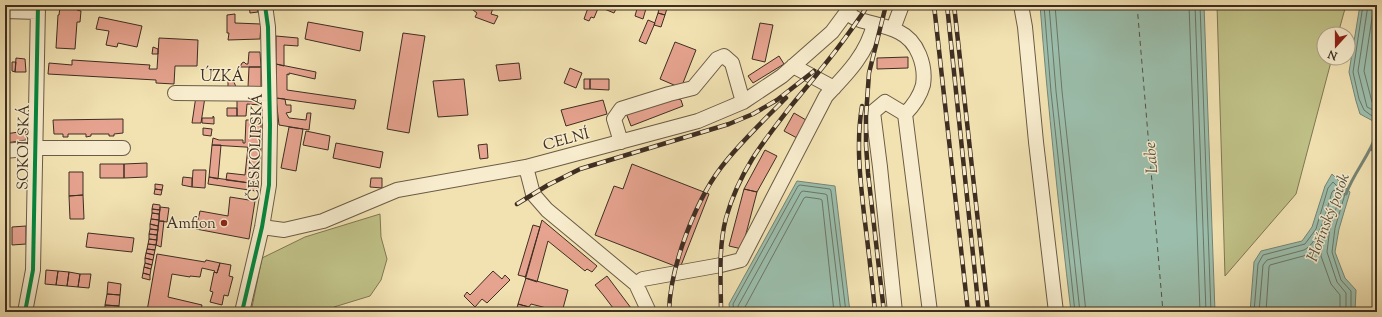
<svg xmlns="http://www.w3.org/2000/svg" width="1382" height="317" font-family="'Sorts Mill Goudy',serif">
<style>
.green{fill:#c0c288;stroke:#7f7855}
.water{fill:#9bbeac;stroke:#768475}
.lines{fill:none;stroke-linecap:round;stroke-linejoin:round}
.shore{stroke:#6c7667;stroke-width:1}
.stream{stroke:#768475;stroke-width:3}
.ferry{stroke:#555244;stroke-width:1;stroke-dasharray:5 4;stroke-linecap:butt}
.building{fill:#e6a38f;stroke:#3e2e22}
.minor-casing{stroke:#6b5b46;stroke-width:16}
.minor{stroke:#f7eccd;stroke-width:14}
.rail-casing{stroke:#3e2e22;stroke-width:4.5}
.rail{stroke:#f7eccd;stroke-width:3;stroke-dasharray:9;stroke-linecap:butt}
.cycleway-casing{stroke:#f7eccd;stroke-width:6}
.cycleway{stroke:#00873e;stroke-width:4}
.poi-dot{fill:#8f2418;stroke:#f7eccd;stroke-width:1.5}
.labels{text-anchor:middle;stroke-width:3;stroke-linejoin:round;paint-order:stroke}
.street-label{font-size:15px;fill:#3e2e22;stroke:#f7eccd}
.poi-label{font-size:15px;fill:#3e2e22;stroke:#f7eccd;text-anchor:end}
.water-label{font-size:16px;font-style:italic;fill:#555244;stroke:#f7eccd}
</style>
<rect width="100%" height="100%" fill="#f2e2b2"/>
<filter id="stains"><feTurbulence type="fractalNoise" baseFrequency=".005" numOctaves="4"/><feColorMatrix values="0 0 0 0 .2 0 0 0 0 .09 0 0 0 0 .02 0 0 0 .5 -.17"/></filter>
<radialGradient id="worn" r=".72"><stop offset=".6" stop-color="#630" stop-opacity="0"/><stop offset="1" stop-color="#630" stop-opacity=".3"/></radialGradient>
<path class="green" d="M1217,5H1346L1338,34H1324V58H1332L1296,194L1225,276Z
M380,214L381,237L387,259L381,280L370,296L334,307V312H251L262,258L305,237Z"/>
<path class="water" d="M1040,5H1204L1215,312H1071C1059,210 1048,108 1040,5Z
M1360,5H1377V118L1373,121L1360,114L1356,101L1349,72Z
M1332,174L1350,192L1339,229L1335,252L1345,278L1356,290L1355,312H1250L1254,262L1261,251L1302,241L1312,227L1325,186Z
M797,181L835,186L850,312H730L729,304Z"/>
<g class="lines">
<path class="shore" d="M1044,5L1051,92L1075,312
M1049,5L1056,91L1080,312
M1055,5L1062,91L1086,312
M1189,5L1200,312
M1195,5L1206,312
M1200,5L1211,312
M1363,5L1353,72L1359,99L1364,110L1372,116L1377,115
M1368,5L1358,71L1367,107L1373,110H1377
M1374,5L1364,71L1372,102L1377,104
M734,312L733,304L798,186L800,185L830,189L831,191L846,312
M739,312L738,306L801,192L803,191L825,194L827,195L841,312
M745,312V307L804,198L806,197L820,199L822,200L834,312
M1254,312L1258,264L1263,255L1305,244L1316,229L1328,188L1333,182L1345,194L1335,228L1332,252L1341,280L1351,291V312
M1259,312L1263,265L1267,260L1304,250C1320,242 1327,208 1332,192L1334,190L1340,196L1330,227L1327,252L1337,282L1346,293V312
M1266,312L1269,267L1270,265L1307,255L1311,253L1319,244L1321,246V256L1331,284L1340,295V312"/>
<path class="stream" d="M1370,149L1377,151
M1346,194C1354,172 1370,155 1377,133"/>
<path class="ferry" d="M1137,5L1163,312"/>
</g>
<path class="building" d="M97,5H127V7Z
M249,5H257L258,12L250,13Z
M480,5H494L491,14L498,16L494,24L475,17L477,13L473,10L474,8H479Z
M589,5L599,6L594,18L591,17L589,21L584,19Z
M603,5H618L614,13L602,8Z
M638,5H647L643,19L635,16Z
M660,5H668L665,15L658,13Z
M60,7L77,8V10L81,11L80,22H77L75,49L56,48L58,15H59Z
M658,13L665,15L661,27L654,25Z
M235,14V23L261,24L260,39L228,40L229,33H227V15Z
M99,17L142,26L137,47L118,43L117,47L106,45L109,31L96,29Z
M648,20L655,23L646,44L639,41Z
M308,22L363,32L360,51L305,39Z
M760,23L773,25L765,62L752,59Z
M403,33L425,36L409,133L387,129Z
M276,36L298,38V46L284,45V66L276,64Z
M159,38L198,40L197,66H175L174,84L156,83V80L48,74L49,63L72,65V60L150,65L149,69H157Z
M675,42L696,50L681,88L660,79Z
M153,47L158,49V54H152Z
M249,52H260L261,67H240L242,63L244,62L246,64H248Z
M779,56L784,64L753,83L748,76Z
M908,57V68L877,69V58Z
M16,58L25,59L26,72H15Z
M12,62H16L15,72L12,71Z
M519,63L521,79L499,81L496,65Z
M276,64L316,72L315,79L289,73V75L287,74V90L356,100L354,109L276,98Z
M249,67H261V92H228V81L234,82L236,87H248Z
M570,68L582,73L576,88L564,83Z
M5,72H10L9,77H5Z
M464,79L468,115L438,117L433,81Z
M584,79H590V89H584Z
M590,79H609V90L590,89Z
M196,96L205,97L201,123H192Z
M237,96H261V105L247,104L246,116H237Z
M670,96L681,100L683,106L631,126L626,113Z
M276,98L285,99L286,105H291V112L286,113L289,118L306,120L307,113H311L309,130L279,125Z
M603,100L607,114L566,126L561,110Z
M227,108H237V116H227Z
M794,113L806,120L797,138L784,131Z
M213,116L214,117V124L202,123V118H213Z
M123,119V133L114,134V136H109V134H91V136L86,137V134H68V137H63V134H54L53,120Z
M246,120H261V148L212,145L213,138L219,140H243V143H245Z
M7,121L8,134H5L6,143H5V122Z
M289,127L303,129L296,171L281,168Z
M203,128L212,129L211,136L203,135Z
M26,131V140L6,143L5,134Z
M306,131L330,136L328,150L303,145Z
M336,143L383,152L380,168L333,158Z
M487,144L488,158L480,159L478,145Z
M212,145H221L218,179L209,177Z
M248,147L261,148L257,184L226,180L227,173L245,175Z
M765,150L777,156L757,192L744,189Z
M147,163V177L124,178V164Z
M100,164H124V178H100Z
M632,164L709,194L680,268L595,235L614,186L623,189Z
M193,170H206L205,188L192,187Z
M69,172H83V195L69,196Z
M183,177L192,178V187L182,185Z
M209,177L257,184L256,191L208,184Z
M371,178H382V188L370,187Z
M155,184L163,185L162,190L155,189Z
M155,189L162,190L161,195L154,194Z
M744,189L757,192L742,249L729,246Z
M83,195L84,219H70L69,196Z
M230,197L255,201L249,239L196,229L200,211L228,216Z
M153,204L160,205V210L152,209Z
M160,207L169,208L167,222L159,221Z
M152,209L160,210L159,214L152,213Z
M152,213L159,214V220L151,219Z
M151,219L159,220L158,226L150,224Z
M542,220L597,266L592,272L587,269L585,271L548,241L537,282L525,278Z
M159,221H164L161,247L156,245Z
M150,224L158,226V230L150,229Z
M533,225L540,227L526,277L518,275Z
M26,226V244L12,245V227Z
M150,229L158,230L157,235L149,234Z
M88,233L134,238L132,252L86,247Z
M149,234L157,235V240L149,239Z
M149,239L157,240L156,245L148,244Z
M148,244L156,245L155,250L147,249Z
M147,249L155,250L154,255L146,253Z
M146,253L154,255L153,260L145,258Z
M157,254L205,262L206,260L220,263L217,273L214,272L215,271L202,268L200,277L190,276V277L172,274L168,297L202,305L201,310L206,312H153L147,311Z
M145,258L153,260L152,265L145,263Z
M145,263L152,265L151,269L144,267Z
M220,263L231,265L229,276L233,277L228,296L224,295L222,305L210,302L213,292L210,291L214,272L217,273Z
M144,267L151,269L150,275L143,273Z
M46,270L58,271L56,285L45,284Z
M58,271L69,272L67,286L56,285Z
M493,271L502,279L505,275L510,280L487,303L482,299L475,307L464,296L467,292L470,295Z
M69,272L80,274L78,287L67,286Z
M143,273L150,275V280L142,278Z
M80,274H91L89,288L78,287Z
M607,276L634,312H616L604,296L595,285Z
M526,278L568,290L562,312L531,304L529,307L518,304Z
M108,282L121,284L120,295L107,294Z
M107,294L120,295L119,306L105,305Z
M518,304L529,307L528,311L526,310L525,312H516Z
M105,305L119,306V312H105Z"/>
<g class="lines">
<defs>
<path id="minor" d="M1021,5L1025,27L1036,142L1056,312
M5,11L38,12
M847,13C851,16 856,19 860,20C873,24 887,26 899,32C918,41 926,66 923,85C920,96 913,106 905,114L930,312
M893,29L902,5
M793,66L834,88
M175,93L269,94
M621,142L614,119L621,109L669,94L693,88L717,59L724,56L732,63L743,102
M5,151L35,148H123
M526,167L533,194L547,210L636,284L649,312
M262,227L284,230L323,221L397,190L526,167L698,121L743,102L782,76L832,32L852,5
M636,284L643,279L721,265L741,260L826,96C847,74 867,54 874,24
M25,312L33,270L38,5
M242,312L262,227L269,185L270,125L268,27L265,5
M895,312L880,167L873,112L885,102L905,114"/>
</defs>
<use href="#minor" class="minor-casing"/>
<use href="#minor" class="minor"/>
<defs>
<path id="rail" d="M934,5L968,312
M947,5L979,312
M954,5L988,312
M862,106C856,142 860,178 864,214C868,246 872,279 875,312
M517,204L548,185L580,169L729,124L753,114L777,100L814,71
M669,312C670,266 697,195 727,160C745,138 766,118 786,98
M721,312C721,281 718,249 726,218C739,172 762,143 791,106C818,73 845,41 868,5
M884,312L868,173L866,145V116L869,73L886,5"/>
</defs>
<use href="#rail" class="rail-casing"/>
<use href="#rail" class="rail"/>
<defs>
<path id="cycleway" d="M25,312L33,270L38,5
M242,312L262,227L269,185L270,125L268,27L265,5"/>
</defs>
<use href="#cycleway" class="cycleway-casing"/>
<use href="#cycleway" class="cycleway"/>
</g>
<circle class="poi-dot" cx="224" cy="223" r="4"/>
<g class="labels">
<g class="street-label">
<text x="222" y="81">ÚZKÁ</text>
<text transform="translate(566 139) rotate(-15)" y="5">CELNÍ</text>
<text transform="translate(23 147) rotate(-89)" y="5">SOKOLSKÁ</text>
<text transform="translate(255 147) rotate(-88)" y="5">ČESKOLIPSKÁ</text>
</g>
<g class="poi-label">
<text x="216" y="228">Amfion</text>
</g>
<g class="water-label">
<text transform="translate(1150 158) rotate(-95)" y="6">Labe</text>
<text transform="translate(1327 217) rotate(-69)" y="6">Hořínský potok</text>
</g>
</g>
<rect width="1382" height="317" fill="none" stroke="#f2e2b2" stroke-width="20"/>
<rect x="6" y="6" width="1370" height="305" fill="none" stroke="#3e2e22" stroke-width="2"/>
<rect x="10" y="10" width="1362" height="297" fill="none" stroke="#3e2e22"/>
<g transform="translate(1336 46) rotate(201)"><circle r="19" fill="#f7eccd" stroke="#ada089"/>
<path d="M0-3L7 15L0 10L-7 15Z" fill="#8f2418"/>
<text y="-6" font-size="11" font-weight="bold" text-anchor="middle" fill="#3e2e22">N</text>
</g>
<rect width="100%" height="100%" filter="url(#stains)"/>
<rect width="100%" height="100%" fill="url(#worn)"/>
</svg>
